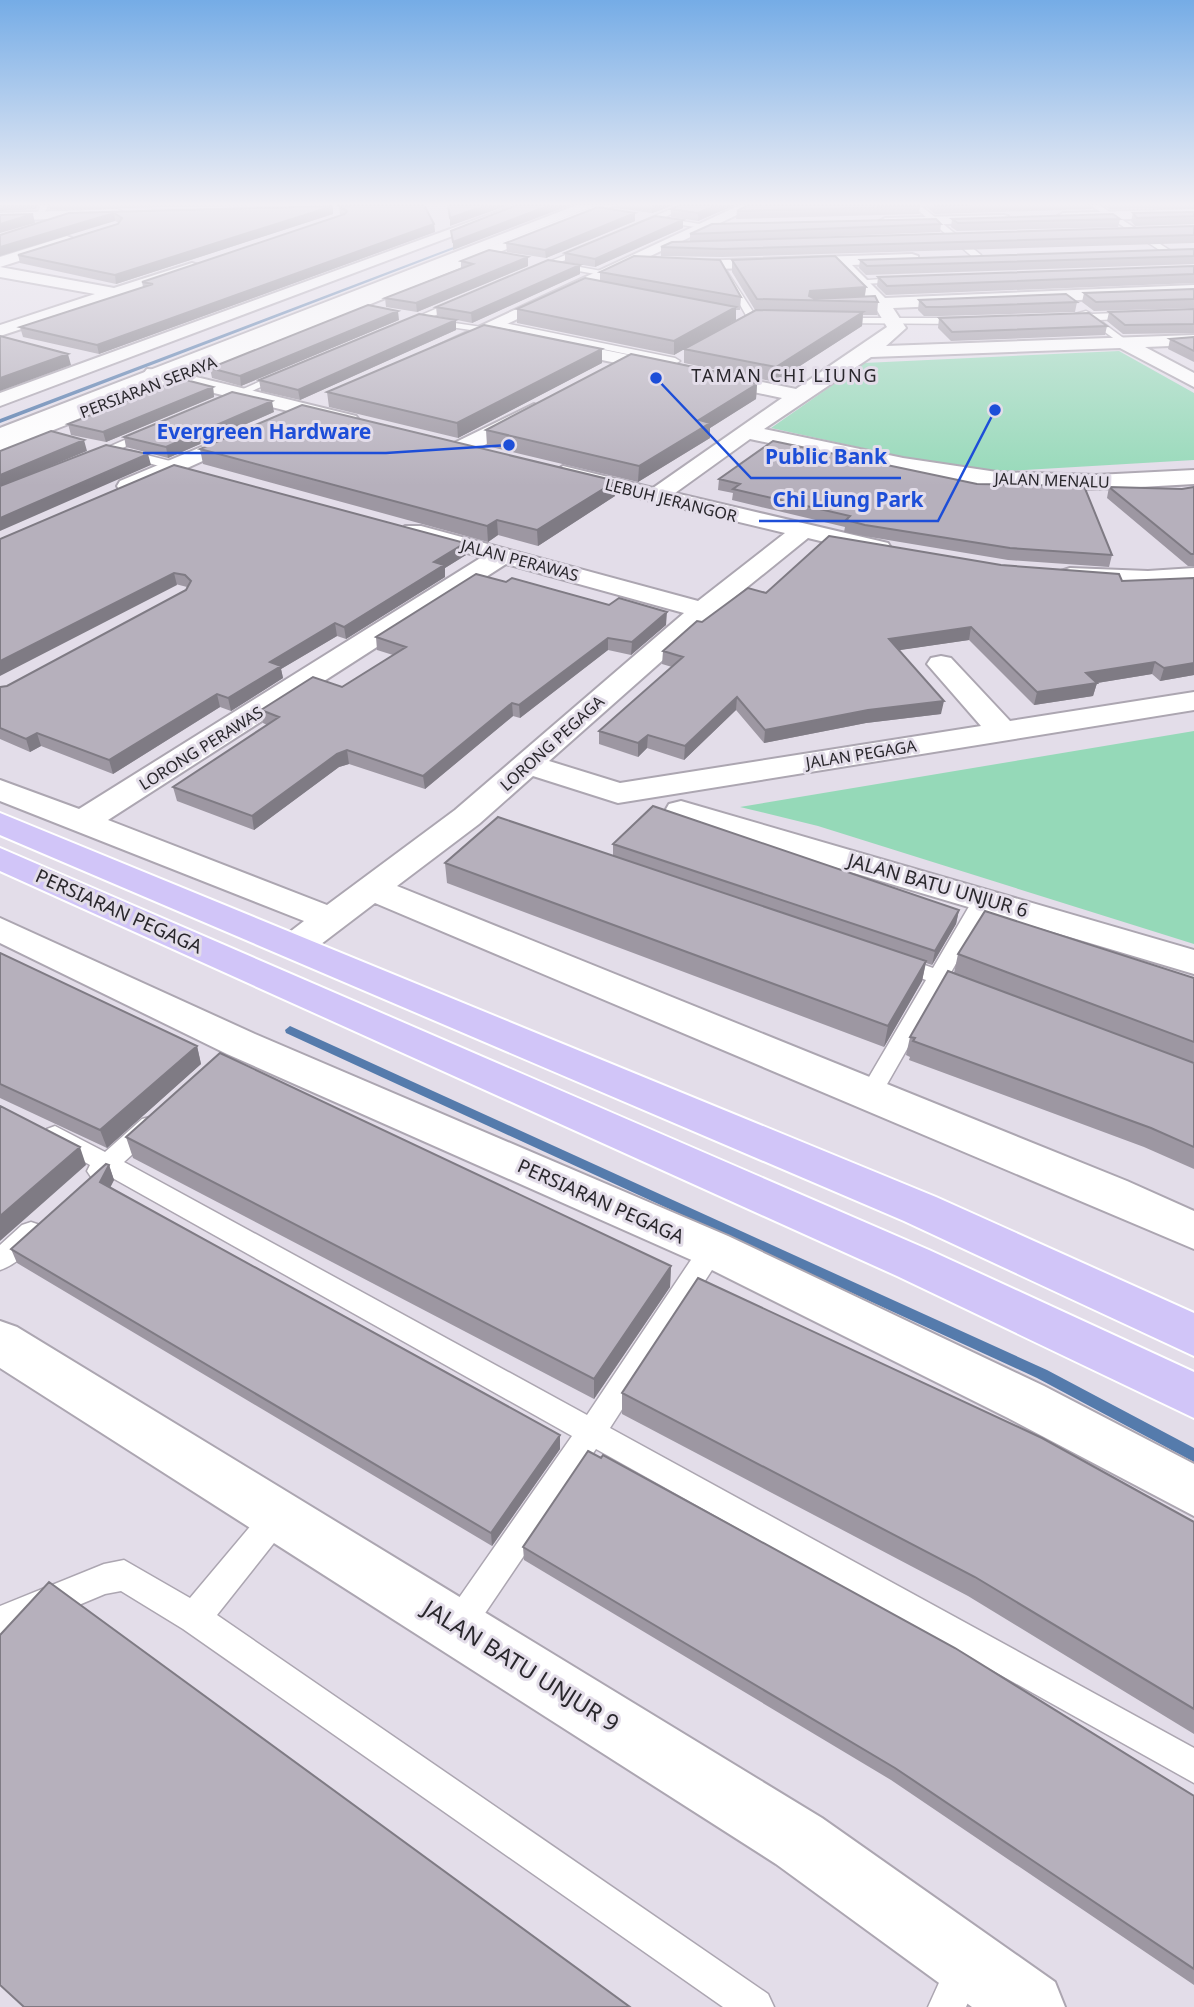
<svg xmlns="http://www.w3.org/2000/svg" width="1194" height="2007" font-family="'Noto Sans',sans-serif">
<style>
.green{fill:#95d9b8}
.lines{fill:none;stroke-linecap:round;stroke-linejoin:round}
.stream{fill:#557bac;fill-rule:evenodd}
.lane-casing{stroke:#aca6b1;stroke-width:3}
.street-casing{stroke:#aca6b1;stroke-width:4}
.secondary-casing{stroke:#aca6b1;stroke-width:4}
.primary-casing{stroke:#fff;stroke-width:4}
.lane{fill:#fff;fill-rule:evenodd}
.street{fill:#fff;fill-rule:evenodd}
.secondary{fill:#fff;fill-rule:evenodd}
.primary{fill:#d1c5f8;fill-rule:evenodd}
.wall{fill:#9d97a2}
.shaded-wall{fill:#7f7b84}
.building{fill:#b6b0bc;stroke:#7f7b84;stroke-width:2}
.labels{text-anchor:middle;stroke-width:6;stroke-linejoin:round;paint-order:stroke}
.far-street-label{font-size:16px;fill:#29272c;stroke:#e3dde9}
.far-neighbourhood-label{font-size:18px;letter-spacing:2px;fill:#29272c;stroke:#e3dde9}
.street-label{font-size:19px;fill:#29272c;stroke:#e3dde9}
.near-street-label{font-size:23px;fill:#29272c;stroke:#e3dde9}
.leader{fill:none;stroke:#1d4ed8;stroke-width:2.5}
.callout-dot{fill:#1d4ed8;stroke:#e3dde9;stroke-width:2.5}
.callout-label{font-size:21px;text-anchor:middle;font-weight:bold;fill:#1d4ed8;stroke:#e3dde9;stroke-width:6;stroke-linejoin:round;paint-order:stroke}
</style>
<rect width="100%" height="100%" fill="#e3dde9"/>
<path class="green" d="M1119,351L1194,393V460L976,473L771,428L864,363Z
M1194,731V944L818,826L740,807Z"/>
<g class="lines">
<path class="stream" d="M464,243L467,244L0,423V419Z
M290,1026L1047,1370L1194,1448V1462L1037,1378L286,1033L285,1030Z"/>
<defs>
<path id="lane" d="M41,205H49L41,218H35Z
M680,205H690L663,218L706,225L709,229L655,221L634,229L630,227Z
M912,205H920L981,255V259H975Z
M1090,205H1099L1171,251L1164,253Z
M592,244L595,248L558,263L607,272V276L550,266L531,274L527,271Z
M726,270L757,318L734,331L731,326L747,317L722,273Z
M908,277L905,282L859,284L855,281Z
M463,297L466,302L427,319L482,327L485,332L429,324L425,319L399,330L394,327Z
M1194,310V316L1099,320L1126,340L1123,345L1088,320L1066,321L1061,318L1086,311L1092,314Z
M835,318H968L973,321L968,324L832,323Z
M495,321L675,358L680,361L675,364L492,326Z
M281,372L290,374L225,403L216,401Z
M150,429L156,432L154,434L93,461L83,458Z
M123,449L178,463L180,466L174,470L119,455V451Z
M984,892L994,898L950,974L976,983L979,988L969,995L943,986L878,1100H862L859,1094L926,980L890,967L887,962L897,955L933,968L974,898Z
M150,1117L158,1119L162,1125L158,1131L124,1162L587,1415L703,1242L712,1239L721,1242L725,1249L721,1256L610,1428L1194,1748V1783L596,1449L469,1637L458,1642L447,1637L442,1626L447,1615L572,1436L109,1176L99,1180L91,1177L87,1171L90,1165L47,1141L43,1135L47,1129L55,1126L105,1152L142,1119Z
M31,1222L40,1225L43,1232C36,1247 16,1265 0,1270V1245L22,1225Z
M279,1500L289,1504L294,1514L289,1524L217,1615L768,1994L774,2007H723L183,1629L121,1591L105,1594L0,1638V1606L104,1564L124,1560L190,1598L269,1504Z
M965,1948L978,1954L984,1967L966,2007H928L952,1954Z"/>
<path id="street" d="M516,205H535L0,406V393Z
M597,205H616L192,376L356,416L359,420L356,424L349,426L173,383L0,451V438L152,378L144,373L147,369L170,371Z
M740,205H758L448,352L442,353L433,348Z
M117,209L124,213L122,216L0,221V213Z
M1194,209V217L1063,221L1056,217L1063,213Z
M1003,215L1008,216V222L885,226L878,222L885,218Z
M67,236L72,238V244L0,267V257Z
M912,254L918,256V262L852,265L885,298L1194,285V295L893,308L906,328L886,346L1194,335V345L1145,347L1194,373V387L1120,348L871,357L764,429L903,458L997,472L1096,475L1194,470V484C1128,488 1062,492 997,486C914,478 832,456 750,439L675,493L888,543L891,548L888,553L879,555L808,538L725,605L549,761L620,783L981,726L927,664L931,658L941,656L951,658L1010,721L1194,692V710L618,803L533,776L479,824L397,886L1127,1181L1194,1211V1249L375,903L308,954L295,958L282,954L277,946L282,938L304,921L0,801V780L79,809L482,557L405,536L401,531L405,526H421L698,601L785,533L555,478L552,473L563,466L653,488L782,398L550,349L541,344L550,339L796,389L887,327L875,307L835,266L671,270L665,268V262ZM506,564L684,613L455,810L327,905L108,820Z
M192,263L198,265V271L0,336V325L95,294L0,277V267L114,288Z
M534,404L544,410L541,414L470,453H454L451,448L454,443Z
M249,427L256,429L259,433L256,437L136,491H120L117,486L120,481Z
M1070,568L1148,571L1194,568V584L1148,587L1061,581L1057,576L1061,571Z
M681,801L1194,950V974L669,818L665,811L669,804Z
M0,918L255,1034L728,1236L1044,1386L1194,1464V1516L1008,1418L696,1262L227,1054L0,943Z
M0,1321L17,1327L822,1818L1055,1982L1065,2007H972L776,1864L0,1368Z"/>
<path id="secondary" d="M577,205H596L0,441V428Z"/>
<path id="primary" d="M0,813L936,1197L1194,1313V1356L904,1221L0,835Z
M0,848L929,1250L1194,1372V1418L897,1276L0,871Z"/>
</defs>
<use href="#lane" class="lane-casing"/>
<use href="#street" class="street-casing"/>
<use href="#secondary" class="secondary-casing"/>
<use href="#primary" class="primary-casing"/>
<use href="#lane" class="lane"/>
<use href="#street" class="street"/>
<use href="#secondary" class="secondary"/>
<use href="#primary" class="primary"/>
</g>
<path class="wall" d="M49,205H288L50,209Z
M615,205H674L652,213L615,208Z
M735,205L698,221L671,217V209Z
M924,205H1093L1092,209L935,214Z
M1104,205H1194V207L1110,209Z
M333,206V214L116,284L20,263L18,255L119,223L115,221L69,213Z
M339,206L434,224L435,232L99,354L23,337L20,327L143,287L142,282L342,215L340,214Z
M920,206L919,214L736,219L737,211Z
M1194,212V224L1135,226L1131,221L1133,213Z
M635,213V221L546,258L507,252L506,243Z
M952,219H1120L1118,227L957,231L951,227Z
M941,224L940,232L760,239L1194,226V243L722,257L661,256V247L690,241V234Z
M683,228L595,267L565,262V253Z
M1194,249V264L866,275L859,268L860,260Z
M732,260L866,287L865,296L878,302L877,315H863L862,326L775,382L684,363V349L674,355L517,323V309L600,281V272L741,297L740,310H736V320L704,338L755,310L732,272Z
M461,261L528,266L417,312L386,307L385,298L461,268Z
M580,265V274L472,323L437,316L436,307Z
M1194,266V283L886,295L877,286L878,277Z
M1194,289V308L1094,311L1082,302L1084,293Z
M919,300L1077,302L1075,312L941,316H924L918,310Z
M1194,309V333L1123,334L1107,321L1109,312Z
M939,318L1107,326L1105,335L951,341L938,328Z
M399,320L241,386L212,378L210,368Z
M456,320V330L300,400L261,391L259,380Z
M1194,337V362L1168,349L1170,339Z
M602,349V363L458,438L329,407L327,392Z
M756,380V384H757L756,399L710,428V438L638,482L487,446L486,430Z
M213,387L214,397L106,442L71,435L68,424Z
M274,412L168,458L126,447L124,437Z
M200,449L616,481L615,496L538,546L498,535L488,542L203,464Z
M719,479L1112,555L1109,567L1008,560L864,536L844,532L845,527L732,500L733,493L718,490Z
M1109,487L1182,489L1194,487V566H1188L1107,498Z
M0,539L466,555L445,568V577L346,639L337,636L281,669L283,678L231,711L220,707L113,774L41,746L30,752L0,739V687L7,686L186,590L187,587Z
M1001,565L1122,581L1194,578V675L1160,681L1152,674L1097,683L1093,696L1034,705L969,640L899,650L941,714L866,723L764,743L736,710L684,760L647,748L638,757L599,744V731L672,667L662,664L663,651L702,622L766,593Z
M506,582L666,625L631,655L608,650L520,718L513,716L425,789L349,764L339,767L254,830L177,801L173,787L267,725L263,723L261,710L342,687L393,655L377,650L376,637Z
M613,844L959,910L956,924L932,965L926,963L922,981L884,1047L447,883L445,863L613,855Z
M0,953L197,1046L201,1064L107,1148L0,1098Z
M958,954L1194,978V1169L1144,1147L909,1060L910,1057L906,1055L910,1037L954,973Z
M126,1137L671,1266L670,1287L594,1399L133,1158Z
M109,1165L114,1180L110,1188L560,1435V1449L492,1546L17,1263L11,1249Z
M622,1393L1194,1522V1734L968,1596L622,1414Z
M523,1547L1194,1796V1985L891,1780L524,1560Z"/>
<path class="shaded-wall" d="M0,205H39L36,209L0,211Z
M487,205H509L450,226V218Z
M550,205H571L453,250V242Z
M652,205H674L652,213Z
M717,205H735L698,221V213Z
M333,206V214L116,284L115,275Z
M114,213L115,221L0,256V247Z
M635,213V221L546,258L545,250Z
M33,214L35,223L0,233V224Z
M683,220V228L595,267V259Z
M434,224L435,232L99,354L97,345Z
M528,257V266L417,312L416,303Z
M580,265V274L472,323L471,313Z
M866,287L864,300H808L810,291Z
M736,307V320L674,355V341Z
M398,311L399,320L241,386L240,376Z
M863,312L862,326L775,382L776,367Z
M456,320V330L300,400L298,390Z
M602,349V363L458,438L457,423Z
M68,354L71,365L0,391V378Z
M756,380L755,386L757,384L756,399L710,428V438L638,482L639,466L699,420Z
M213,387L214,397L106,442L103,432Z
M272,401L274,412L168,458L166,447Z
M84,440L87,451L0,487V475Z
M148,454L151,465L0,531V518Z
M616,481L615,496L538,546L537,530Z
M497,520L498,535L488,542L487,526Z
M465,543L466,555L445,568V577L346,639L344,627L434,562Z
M174,573L177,585L0,676V661Z
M667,612L666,625L631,655L632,642Z
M335,623L337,636L281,669L283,678L231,711L228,698L270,662Z
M971,627L969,640L887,652L889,639Z
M608,638V650L520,718L519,705Z
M1155,662L1152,674L1097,683L1093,696L1034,705L1037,692L1086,673Z
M1194,663V675L1160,681L1164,668Z
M217,694L220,707L113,774L109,760Z
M737,697L736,710L684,760L685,746Z
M944,701L941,714L866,723L764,743L765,730L868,710Z
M512,703L513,716L425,789L423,776Z
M37,733L41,746L30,752L26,739Z
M648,735L647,748L638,757V743Z
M347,750L349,764L339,767L254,830L252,816L337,754Z
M959,910L956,924L932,965L935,951Z
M926,961L922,981L884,1047L888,1026Z
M197,1046L201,1064L107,1148L100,1130Z
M80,1147L86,1165L0,1241V1216Z
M109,1165L114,1180L105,1197L100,1182Z
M671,1266L670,1287L594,1399V1379Z
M560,1435V1449L492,1546L491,1533Z"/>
<path class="building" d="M390,205H424L434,224L97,345L20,327L153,284L142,282L345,214L347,211L339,206Z
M448,205H487L450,218Z
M517,205H550L453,242L451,231Z
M680,205H717L698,213L671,209Z
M748,205H918L920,206L737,211Z
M935,205H970L936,206Z
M333,206L115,275L18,255L118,224L122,218L114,213L0,247V235L69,213Z
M598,207L635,213L545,250L506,243Z
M1194,212V216L1137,218L1133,213Z
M33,214L0,224V215Z
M1113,214L1120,219L958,223L952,219Z
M655,216L683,220L595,259L565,253Z
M936,219L941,224L690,234L712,224Z
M1194,226V235L722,249L661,247L672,242Z
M1194,249V256L867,266L860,260Z
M489,250L528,257L416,303L385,298L473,264L461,261Z
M634,256L720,260L741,297L600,272Z
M835,256L866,287L810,291L809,296L815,299L875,296L878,302L757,299L732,260Z
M548,260L580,265L471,313L436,307Z
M1194,266V274L887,286L878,277Z
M585,278L736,307L674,341L517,309Z
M1194,289V299L1096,302L1084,293Z
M1066,294L1077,302L942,307H926L919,300Z
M368,305L398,311L240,376L210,368Z
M1194,309V324L1125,325L1109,312Z
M756,310L863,312L776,367L684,349Z
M1089,313L1107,326L952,332L939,318Z
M419,314L456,320L298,390L259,380Z
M484,325L602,349L457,423L327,392Z
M0,336L68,354L0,378Z
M1194,337V351L1170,339Z
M631,354L756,380L751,383L757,384L699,420L710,423L639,466L486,430Z
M182,379L213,387L103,432L68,424Z
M232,392L272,401L166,447L124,437Z
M302,405L616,481L537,530L497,520L487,526L200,449Z
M51,431L84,440L0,475V451Z
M773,441L977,484L1084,486L1112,555L1010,548L865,525L846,520L850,516L733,489L740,484L719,479Z
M106,445L148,454L0,518V486Z
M174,465L465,543L434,562L444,565L344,627L335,623L270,662L281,666L228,698L217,694L109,760L37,733L26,739L0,728V687L7,686L186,590L191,581L185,575L174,573L0,661V539Z
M1109,487L1182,489L1194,487V554H1191Z
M829,536L1001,565L1119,574L1122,581L1194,578V663L1164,668L1155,662L1086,673L1097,683L1037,692L971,627L889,639L944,701L868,710L765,730L737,697L685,746L648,735L638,743L599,731L683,657L663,651L697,621L702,622L748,588L766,593Z
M476,574L506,582L512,578L609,605L619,598L667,612L632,642L608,638L519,705L512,703L423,776L347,750L337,754L252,816L173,787L279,717L261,710L313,677L342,687L406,647L376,637Z
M653,806L959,910L935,951L613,844Z
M498,817L926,961L888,1026L445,863Z
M985,911L1194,978V1042L958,954Z
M0,953L197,1046L100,1130L0,1084Z
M948,971L1194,1063V1147L1151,1128L913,1041L915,1038L910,1037Z
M220,1053L671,1266L594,1379L126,1137Z
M0,1106L80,1147L0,1216Z
M106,1164L109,1165L100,1182L560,1435L491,1533L11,1249Z
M698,1278L1042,1438L1194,1522V1709L975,1577L622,1393Z
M588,1451L601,1458L603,1455L955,1648L1194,1796V1969L895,1768L523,1547Z
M49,1582L630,2007H24L0,1985V1635Z"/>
<linearGradient id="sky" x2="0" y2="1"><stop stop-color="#75ace6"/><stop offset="0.42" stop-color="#f2f0f5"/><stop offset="1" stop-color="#f2f0f5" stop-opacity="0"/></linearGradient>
<rect width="1194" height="486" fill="url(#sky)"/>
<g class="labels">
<g class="far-street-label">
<text transform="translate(148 387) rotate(-21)" y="6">PERSIARAN SERAYA</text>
<text transform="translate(1052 480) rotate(2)" y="6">JALAN MENALU</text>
<text transform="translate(671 500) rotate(14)" y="6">LEBUH JERANGOR</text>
<text transform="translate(520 560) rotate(15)" y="6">JALAN PERAWAS</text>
<text transform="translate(552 743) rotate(-42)" y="6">LORONG PEGAGA</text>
<text transform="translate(201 748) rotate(-32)" y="6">LORONG PERAWAS</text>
<text transform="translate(861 754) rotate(-9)" y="6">JALAN PEGAGA</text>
</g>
<g class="far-neighbourhood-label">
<text x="785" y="382">TAMAN CHI LIUNG</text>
</g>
<g class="street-label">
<text transform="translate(938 885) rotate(16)" y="7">JALAN BATU UNJUR 6</text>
<text transform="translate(119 911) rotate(24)" y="7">PERSIARAN PEGAGA</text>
<text transform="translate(601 1201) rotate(24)" y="7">PERSIARAN PEGAGA</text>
</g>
<g class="near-street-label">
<text transform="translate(521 1666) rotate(32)" y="8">JALAN BATU UNJUR 9</text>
</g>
</g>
<path class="leader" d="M509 445L386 453H143M656 378L751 478H901M995 410L938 521H759"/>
<g class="callout-dot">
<circle cx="509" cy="445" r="7"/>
<circle cx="656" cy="378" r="7"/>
<circle cx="995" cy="410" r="7"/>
</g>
<g class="callout-label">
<text x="264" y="439">Evergreen Hardware</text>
<text x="826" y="464">Public Bank</text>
<text x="848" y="507">Chi Liung Park</text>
</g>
</svg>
